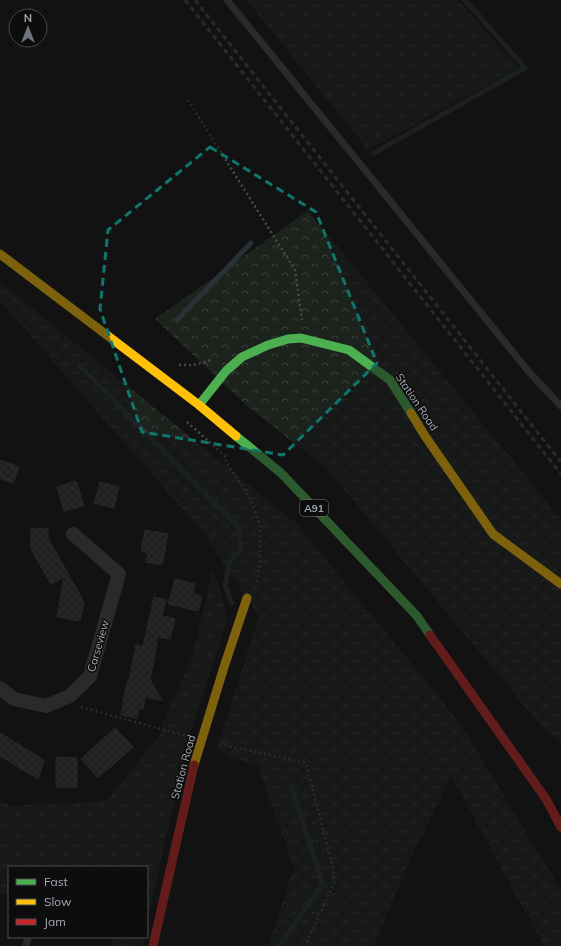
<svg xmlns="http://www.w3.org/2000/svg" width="561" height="946" font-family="Mulish,sans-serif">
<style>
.grass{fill:url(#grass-tufts)}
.forest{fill:url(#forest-crowns)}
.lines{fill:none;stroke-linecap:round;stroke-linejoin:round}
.stream{stroke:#283136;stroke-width:5}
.building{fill:url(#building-cross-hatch);stroke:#424346}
.path{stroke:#484a4d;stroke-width:2.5;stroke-dasharray:2 3;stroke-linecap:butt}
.lane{stroke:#47484b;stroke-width:7}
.street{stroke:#47484b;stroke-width:14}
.fast{stroke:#4caf50;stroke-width:9}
.slow{stroke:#ffc107;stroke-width:9}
.jam{stroke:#c62828;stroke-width:9}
.rail{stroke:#47484b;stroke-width:3;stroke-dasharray:5 4;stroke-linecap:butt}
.marked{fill:none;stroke:#0f766e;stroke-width:3;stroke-dasharray:8 5;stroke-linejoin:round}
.labels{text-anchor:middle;stroke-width:3;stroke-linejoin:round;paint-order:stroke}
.shield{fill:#0d0d0e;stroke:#767b82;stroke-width:1}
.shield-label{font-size:10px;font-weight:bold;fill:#a3aab4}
.street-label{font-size:11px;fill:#a3aab4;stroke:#0d0d0e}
</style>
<defs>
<pattern id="grass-tufts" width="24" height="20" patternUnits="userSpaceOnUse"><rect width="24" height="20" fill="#1c231d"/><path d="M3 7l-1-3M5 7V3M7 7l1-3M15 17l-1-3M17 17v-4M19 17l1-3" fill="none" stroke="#3a403b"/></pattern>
<pattern id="forest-crowns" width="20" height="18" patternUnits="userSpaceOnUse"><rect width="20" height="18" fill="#1c231d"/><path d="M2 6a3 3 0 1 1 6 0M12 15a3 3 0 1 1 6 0" fill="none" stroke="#3a403b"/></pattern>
<pattern id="building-cross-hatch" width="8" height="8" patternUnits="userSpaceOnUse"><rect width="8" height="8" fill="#313133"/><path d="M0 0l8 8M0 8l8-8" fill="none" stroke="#4c4c4e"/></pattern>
</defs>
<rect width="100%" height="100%" fill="#121213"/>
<path class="grass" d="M246,0H458L519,68L368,150Z
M213,569L228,617L190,733L147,922V867H9V895L0,893V799L10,806L106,801L161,734L162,724L192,658Z
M112,937H144L142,946H111Z"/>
<path class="forest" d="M308,211L561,519V741L546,732L327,469L245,404L155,319Z
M0,282L297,524L461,724L561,891V946H544L451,776L408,864L374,946H268L294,868L258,767L216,750L259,617L205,535L0,301Z"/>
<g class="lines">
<path class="stream" d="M374,153L525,68L465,0
M177,320L251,243
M80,366L239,528L241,551L229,563L225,585L232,603
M279,946L323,884L291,786"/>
</g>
<path class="building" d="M0,460L19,467L13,483L0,478Z
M76,481L84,506L64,511L57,487Z
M100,482L119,487L114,508L94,503Z
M31,529H48V538L84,602L80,621L57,617L64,577L51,584L31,549Z
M145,530L168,534L162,565L146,562L148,553L141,551Z
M175,579L195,584L193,594L202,596L198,611L168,604Z
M154,597L166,600L162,616L175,619L170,639L158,637L150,680L162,700L145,697L143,709L139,708L137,718L121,715L127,682H129L136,645L143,647Z
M115,728L133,747L98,778L81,759Z
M0,733L44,760L38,779L0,756Z
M56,757L77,758V787H56Z"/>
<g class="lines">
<path class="path" d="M188,100L295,270L302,320
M179,365H194L211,360
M187,422L226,457V463L243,486L251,501L260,525V563L257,584
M81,707L186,736
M220,744L306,763L333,868L334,883L308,940V946"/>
<path class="lane" d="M227,0L529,372L561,406
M26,946L28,937"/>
<path class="street" d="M0,688L14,699L46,706L70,696L90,676L119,574L73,534"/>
<path class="fast" d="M199,405L226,371L242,357L268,345L288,339L301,338L349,350L390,380L411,413
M236,436L281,473L417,616L430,635"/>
<path class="slow" d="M0,254L199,405L236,436
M411,413L425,436L493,534L561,584
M194,765L224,667L247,598"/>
<path class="jam" d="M430,635L546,799L561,827
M153,946L194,765"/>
<path class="rail" d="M185,0L561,474
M195,0L561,462"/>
</g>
<path d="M0 0H561V946H0ZM210,147L316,212L377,363L283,455L142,432L100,309L108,230Z" fill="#121213" fill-opacity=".55" fill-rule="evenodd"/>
<path class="marked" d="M210,147L316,212L377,363L283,455L142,432L100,309L108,230Z"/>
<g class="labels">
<rect class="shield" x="300" y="500" width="28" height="16" rx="3"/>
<g class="shield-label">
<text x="314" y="512">A91</text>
</g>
<g class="street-label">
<text transform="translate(417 402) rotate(56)" y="4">Station Road</text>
<text transform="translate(98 646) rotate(-74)" y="4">Carseview</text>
<text transform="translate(183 767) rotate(-75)" y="4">Station Road</text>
</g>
</g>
<rect x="8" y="866" width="140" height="72" fill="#0d0d0e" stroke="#494c50"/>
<rect x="16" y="879" width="20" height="6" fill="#4caf50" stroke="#494c50"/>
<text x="44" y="886" font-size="12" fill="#a3aab4">Fast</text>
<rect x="16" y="899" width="20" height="6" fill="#ffc107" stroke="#494c50"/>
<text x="44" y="906" font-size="12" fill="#a3aab4">Slow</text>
<rect x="16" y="919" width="20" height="6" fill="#c62828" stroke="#494c50"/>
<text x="44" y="926" font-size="12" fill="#a3aab4">Jam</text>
<g transform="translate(28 28)"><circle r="19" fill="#0d0d0e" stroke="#494c50"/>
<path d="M0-3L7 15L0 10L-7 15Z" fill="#70757c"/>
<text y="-6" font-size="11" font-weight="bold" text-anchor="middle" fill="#a3aab4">N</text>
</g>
</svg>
